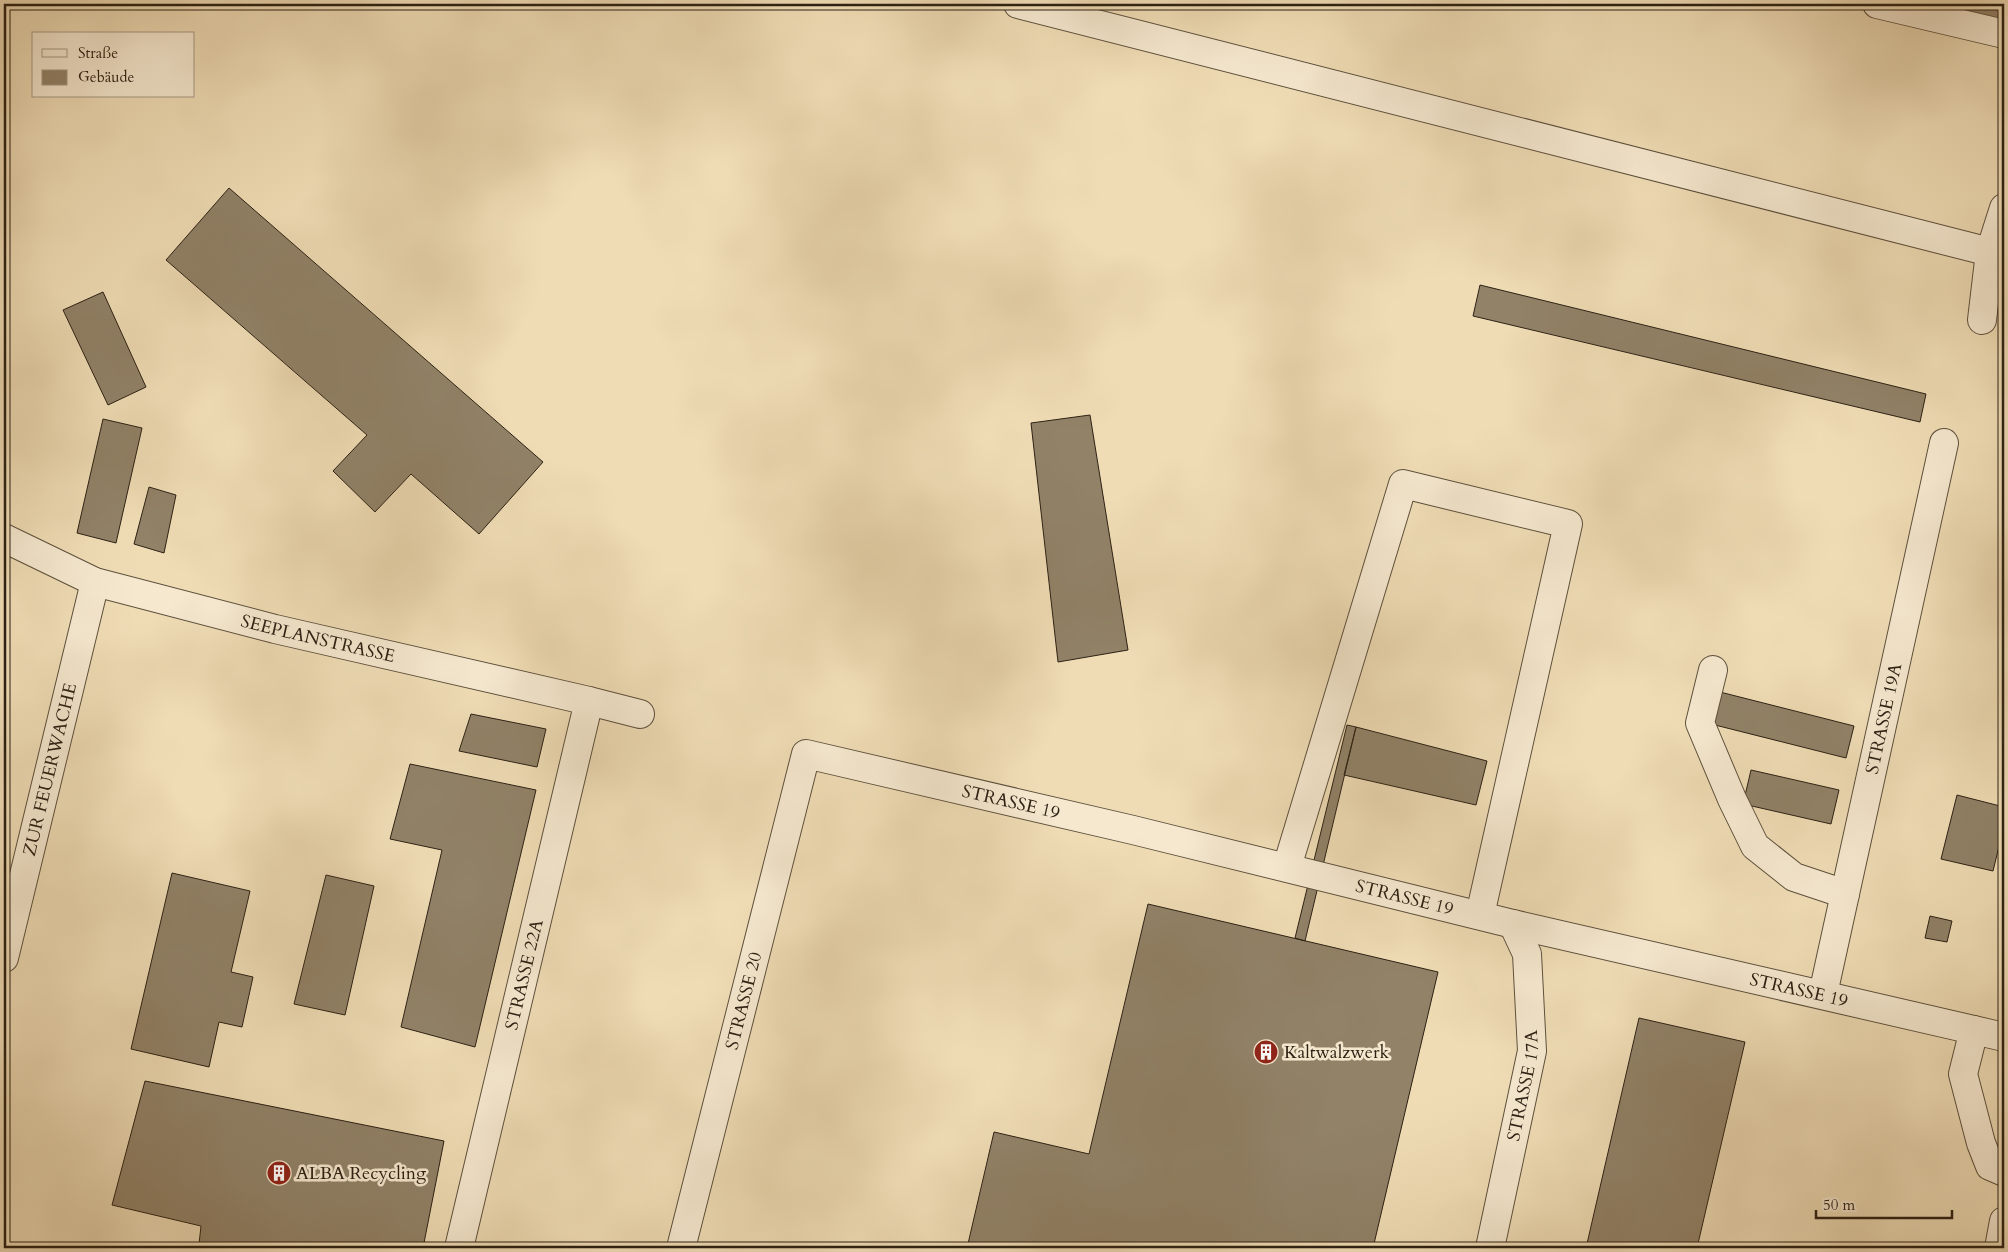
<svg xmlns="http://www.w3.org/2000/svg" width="2008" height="1252" font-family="Cardo,serif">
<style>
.building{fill:#918268;stroke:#2c2114}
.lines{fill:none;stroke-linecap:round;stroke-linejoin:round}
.minor-casing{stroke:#5d503c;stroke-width:30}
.minor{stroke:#f5e8cf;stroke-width:28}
.labels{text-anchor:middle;stroke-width:5;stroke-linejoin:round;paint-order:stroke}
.street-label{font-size:18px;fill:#2c2114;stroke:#f5e8cf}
.poi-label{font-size:18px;fill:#2c2114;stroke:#f5e8cf;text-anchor:start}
</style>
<rect width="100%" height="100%" fill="#efdcb5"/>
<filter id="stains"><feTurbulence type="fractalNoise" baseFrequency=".004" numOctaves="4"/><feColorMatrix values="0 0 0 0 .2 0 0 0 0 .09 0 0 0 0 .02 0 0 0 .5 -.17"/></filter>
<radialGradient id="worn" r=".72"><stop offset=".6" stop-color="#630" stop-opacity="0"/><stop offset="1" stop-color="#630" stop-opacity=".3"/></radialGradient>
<path class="building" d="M1933,4H2004V22Z
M229,188L543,462L479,534L411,474L375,512L333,471L367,435L166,260Z
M1480,285L1926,394L1920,422L1473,316Z
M103,292L146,387L108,405L63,310Z
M1090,415L1128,650L1058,662L1031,423Z
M103,419L142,428L116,543L77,533Z
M149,487L176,495L164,553L134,544Z
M1720,692L1854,726L1846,758L1711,724Z
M471,714L546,729L537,767L459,751Z
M1347,725L1356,727L1305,941L1295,938Z
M1356,727L1487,761L1476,805L1344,775Z
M410,764L536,790L475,1047L401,1027L442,850L390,839Z
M1751,770L1839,790L1831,824L1743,804Z
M1957,795L2004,807V826L1993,871L1941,859Z
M172,873L250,891L231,972L253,977L242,1027L219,1022L209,1067L131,1049Z
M326,875L374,886L345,1015L294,1004Z
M1148,904L1438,972L1373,1248H967L994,1132L1089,1154Z
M1930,916L1952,921L1947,942L1925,938Z
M1639,1018L1745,1042L1697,1248H1586Z
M145,1081L444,1141L423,1248H216L199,1244L201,1226L112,1205Z"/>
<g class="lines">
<defs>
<g id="minor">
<path d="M1018,4L1990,252"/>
<path d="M1877,4L2004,34"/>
<path d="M1982,320L1990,252L2004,208"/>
<path id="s1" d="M4,538L95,582L275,629L589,701L640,714"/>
<path d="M1713,670L1700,723L1732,799L1755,846L1794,877L1845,894"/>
<path d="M1287,867L1403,484L1568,524L1480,915"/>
<path id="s2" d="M4,958L95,582"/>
<path id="s3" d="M1823,994L1944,443"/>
<path d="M1974,1030L1963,1074L1981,1143L1990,1166L2004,1172"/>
<path id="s4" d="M459,1248L589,701"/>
<path id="s5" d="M681,1248L806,754L1133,830L1513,924L2004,1037"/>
<path id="s6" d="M1490,1248L1532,1051L1527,954L1513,924"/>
<path d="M1999,1248L2004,1221"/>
</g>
</defs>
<use href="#minor" class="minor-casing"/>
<use href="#minor" class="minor"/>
</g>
<defs>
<symbol id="building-disc" viewBox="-11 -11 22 22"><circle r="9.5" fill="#8f2418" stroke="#f5e8cf"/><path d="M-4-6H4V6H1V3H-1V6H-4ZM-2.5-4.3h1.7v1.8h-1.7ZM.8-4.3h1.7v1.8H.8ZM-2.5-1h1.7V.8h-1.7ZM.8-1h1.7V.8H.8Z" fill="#fff"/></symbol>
</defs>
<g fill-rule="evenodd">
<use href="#building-disc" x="1252" y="1038" width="28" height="28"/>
<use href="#building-disc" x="265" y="1159" width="28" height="28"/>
</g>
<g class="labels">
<g class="street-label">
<text dy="6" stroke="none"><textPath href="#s1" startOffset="331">SEEPLANSTRASSE</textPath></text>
<text dy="6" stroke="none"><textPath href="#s3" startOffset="282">STRASSE 19A</textPath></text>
<text dy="6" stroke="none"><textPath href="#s2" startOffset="194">ZUR FEUERWACHE</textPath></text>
<text dy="6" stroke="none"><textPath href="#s5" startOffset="720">STRASSE 19</textPath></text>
<text dy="6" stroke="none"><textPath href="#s5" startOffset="1125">STRASSE 19</textPath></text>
<text dy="6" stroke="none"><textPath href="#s4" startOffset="281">STRASSE 22A</textPath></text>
<text dy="6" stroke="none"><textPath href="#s5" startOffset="1530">STRASSE 19</textPath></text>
<text dy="6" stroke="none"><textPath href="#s5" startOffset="255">STRASSE 20</textPath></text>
<text dy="6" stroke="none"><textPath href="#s6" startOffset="166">STRASSE 17A</textPath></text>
</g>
<g class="poi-label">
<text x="1284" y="1058">Kaltwalzwerk</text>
<text x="296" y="1179">ALBA Recycling</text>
</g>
</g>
<rect width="2008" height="1252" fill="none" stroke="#efdcb5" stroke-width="20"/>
<rect x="5" y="5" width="1998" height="1242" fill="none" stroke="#2c2114" stroke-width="2.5"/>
<rect x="10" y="10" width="1988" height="1232" fill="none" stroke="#2c2114"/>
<rect x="32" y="32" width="162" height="65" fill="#f5e8cf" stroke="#a59884"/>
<rect x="42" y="49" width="25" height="8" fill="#f5e8cf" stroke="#a59884"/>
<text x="78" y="58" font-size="15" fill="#2c2114">Straße</text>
<rect x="42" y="70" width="25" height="15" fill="#918268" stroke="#a59884"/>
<text x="78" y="82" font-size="15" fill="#2c2114">Gebäude</text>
<path d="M1816 1210v8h136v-8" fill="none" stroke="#2c2114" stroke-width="2.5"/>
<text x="1823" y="1210" font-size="15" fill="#2c2114" stroke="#f5e8cf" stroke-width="4" paint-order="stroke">50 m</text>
<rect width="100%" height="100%" filter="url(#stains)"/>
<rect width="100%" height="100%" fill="url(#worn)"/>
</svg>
